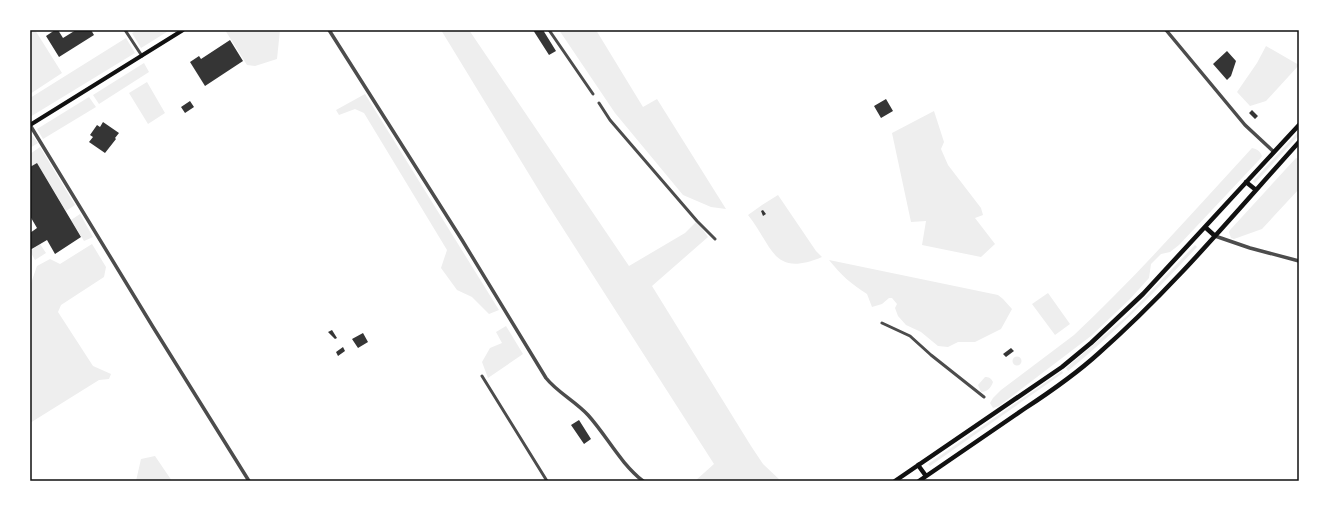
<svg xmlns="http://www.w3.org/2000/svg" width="1329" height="511" font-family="'Sofia Sans Condensed',sans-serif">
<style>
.green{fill:#eee}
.building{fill:#353535}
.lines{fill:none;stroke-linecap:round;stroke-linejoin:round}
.minor{stroke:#4c4c4c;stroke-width:3}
.tertiary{stroke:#4c4c4c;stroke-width:3.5}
.secondary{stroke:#111;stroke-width:4}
.primary{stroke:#111;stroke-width:4.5}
.neatline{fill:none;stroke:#111;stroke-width:1.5}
</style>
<rect width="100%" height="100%" fill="#fff"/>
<path class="green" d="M30,30H35L62,73L30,94Z
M138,30H170L141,48L132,33Z
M225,30H280L277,59L255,66L247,65Z
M441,30H469L629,266L685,233L697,221L708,237L652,286L751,446L763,464L781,481H695L714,464L546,202Z
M559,30H596L643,107L657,99L726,209L711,207L683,195L615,113Z
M126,38L135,53L30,117V98Z
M1266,46L1299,65L1266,101L1250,106L1237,92L1257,63Z
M144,63L149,72L99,104L93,95Z
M147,82L165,113L148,124L129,93Z
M365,94L499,310L489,314L472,297L457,290L441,268L447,250L364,113L355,109L339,115L336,110Z
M89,97L96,107L43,139L37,129Z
M934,111L944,142L941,149L948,165L981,208L983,215L975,218L995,244L981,257L922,245L926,221L911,222L892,133Z
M1299,131V135L1255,183L1253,181Z
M30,133L38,143L30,148Z
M40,147L75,205L66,211L37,163L30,167V154Z
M1252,148C1257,149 1260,151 1262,156L1260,159L1179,245L1170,252L1161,254L1151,264L1149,278L1130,299L1091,336L999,406L993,408L990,403L993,398L1001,390L1074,335C1137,276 1194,211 1252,148Z
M1296,158L1299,159V189L1262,229L1234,239L1231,238L1229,232L1230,230Z
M778,195L816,251L822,257C772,278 773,246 748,215L762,205Z
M80,214L93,237L84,241L71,220Z
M40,244L46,253L35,260L30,251Z
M92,244L106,267L104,277L61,305L58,312L93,366L111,374L109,379L99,380L30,423V286L37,266L50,259L60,264Z
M1195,245L1197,247C1156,291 1115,333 1068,371L1066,368L1127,316Z
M829,260L998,295L1003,299L1012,309L1001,329L975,342H958L948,347L938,346L921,332L906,325L898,316L895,308L897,304L892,298H889L882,304L872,307L867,294C851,284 841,275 829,260Z
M1048,293L1070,324L1055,335L1032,304Z
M506,326L523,354L488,378L482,362L490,348L502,343L496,332Z
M1012.5 361a4.5 4.5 0 1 1 9 0a4.5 4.5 0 1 1-9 0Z
M1062,371L1063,373L930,466L928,464Z
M985,377C989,377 991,378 993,382C991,388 987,392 981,392L978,385Z
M155,456L172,481H136L141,459Z"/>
<path class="building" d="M55,30H58L63,38L76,30H91L94,35L59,57L46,36Z
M533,30H543L556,51L549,55Z
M230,40L243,61L205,86L190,62L199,56L201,59Z
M1227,51L1236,61L1231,76L1227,80L1213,64Z
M886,99L893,111L881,118L874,106Z
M190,101L194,107L185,113L181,107Z
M1252,110L1258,116L1255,119L1249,113Z
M103,122L119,133L115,138L116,139L105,153L89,142L93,137L90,135L97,125L100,127Z
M37,163L81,237L55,254L47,240L30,250V233L37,228L30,216V167Z
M763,210L766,214L763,216L761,211Z
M332,330L337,338L335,339L328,332Z
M363,333L368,342L358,348L352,339Z
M343,347L345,351L338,356L336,352Z
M1011,348L1014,351L1006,357L1003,354Z
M579,420L591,439L584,444L571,425Z"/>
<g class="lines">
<path class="minor" d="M125,30L142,56
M549,30L593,94
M599,103L610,120L697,221L715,239
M882,323L910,336L931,355L984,397
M482,376L547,481"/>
<path class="tertiary" d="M329,30L462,240L546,378C557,392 575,401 588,415C607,436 620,463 643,481
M1166,30L1245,125L1274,152
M30,125L153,327L249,481
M1215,236L1250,248L1299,261"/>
<path class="secondary" d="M30,125L183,30"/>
<path class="primary" d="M1246,182L1256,190
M1205,227L1215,236
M918,465L926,476
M895,481L1062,367L1091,343L1143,294L1299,125
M919,481C954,457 989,433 1024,409C1050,392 1076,374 1099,353C1172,289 1234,214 1299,142"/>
</g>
<rect width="1329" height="511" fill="none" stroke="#ffffff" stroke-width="62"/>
<rect x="31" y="31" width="1267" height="449" class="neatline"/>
</svg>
